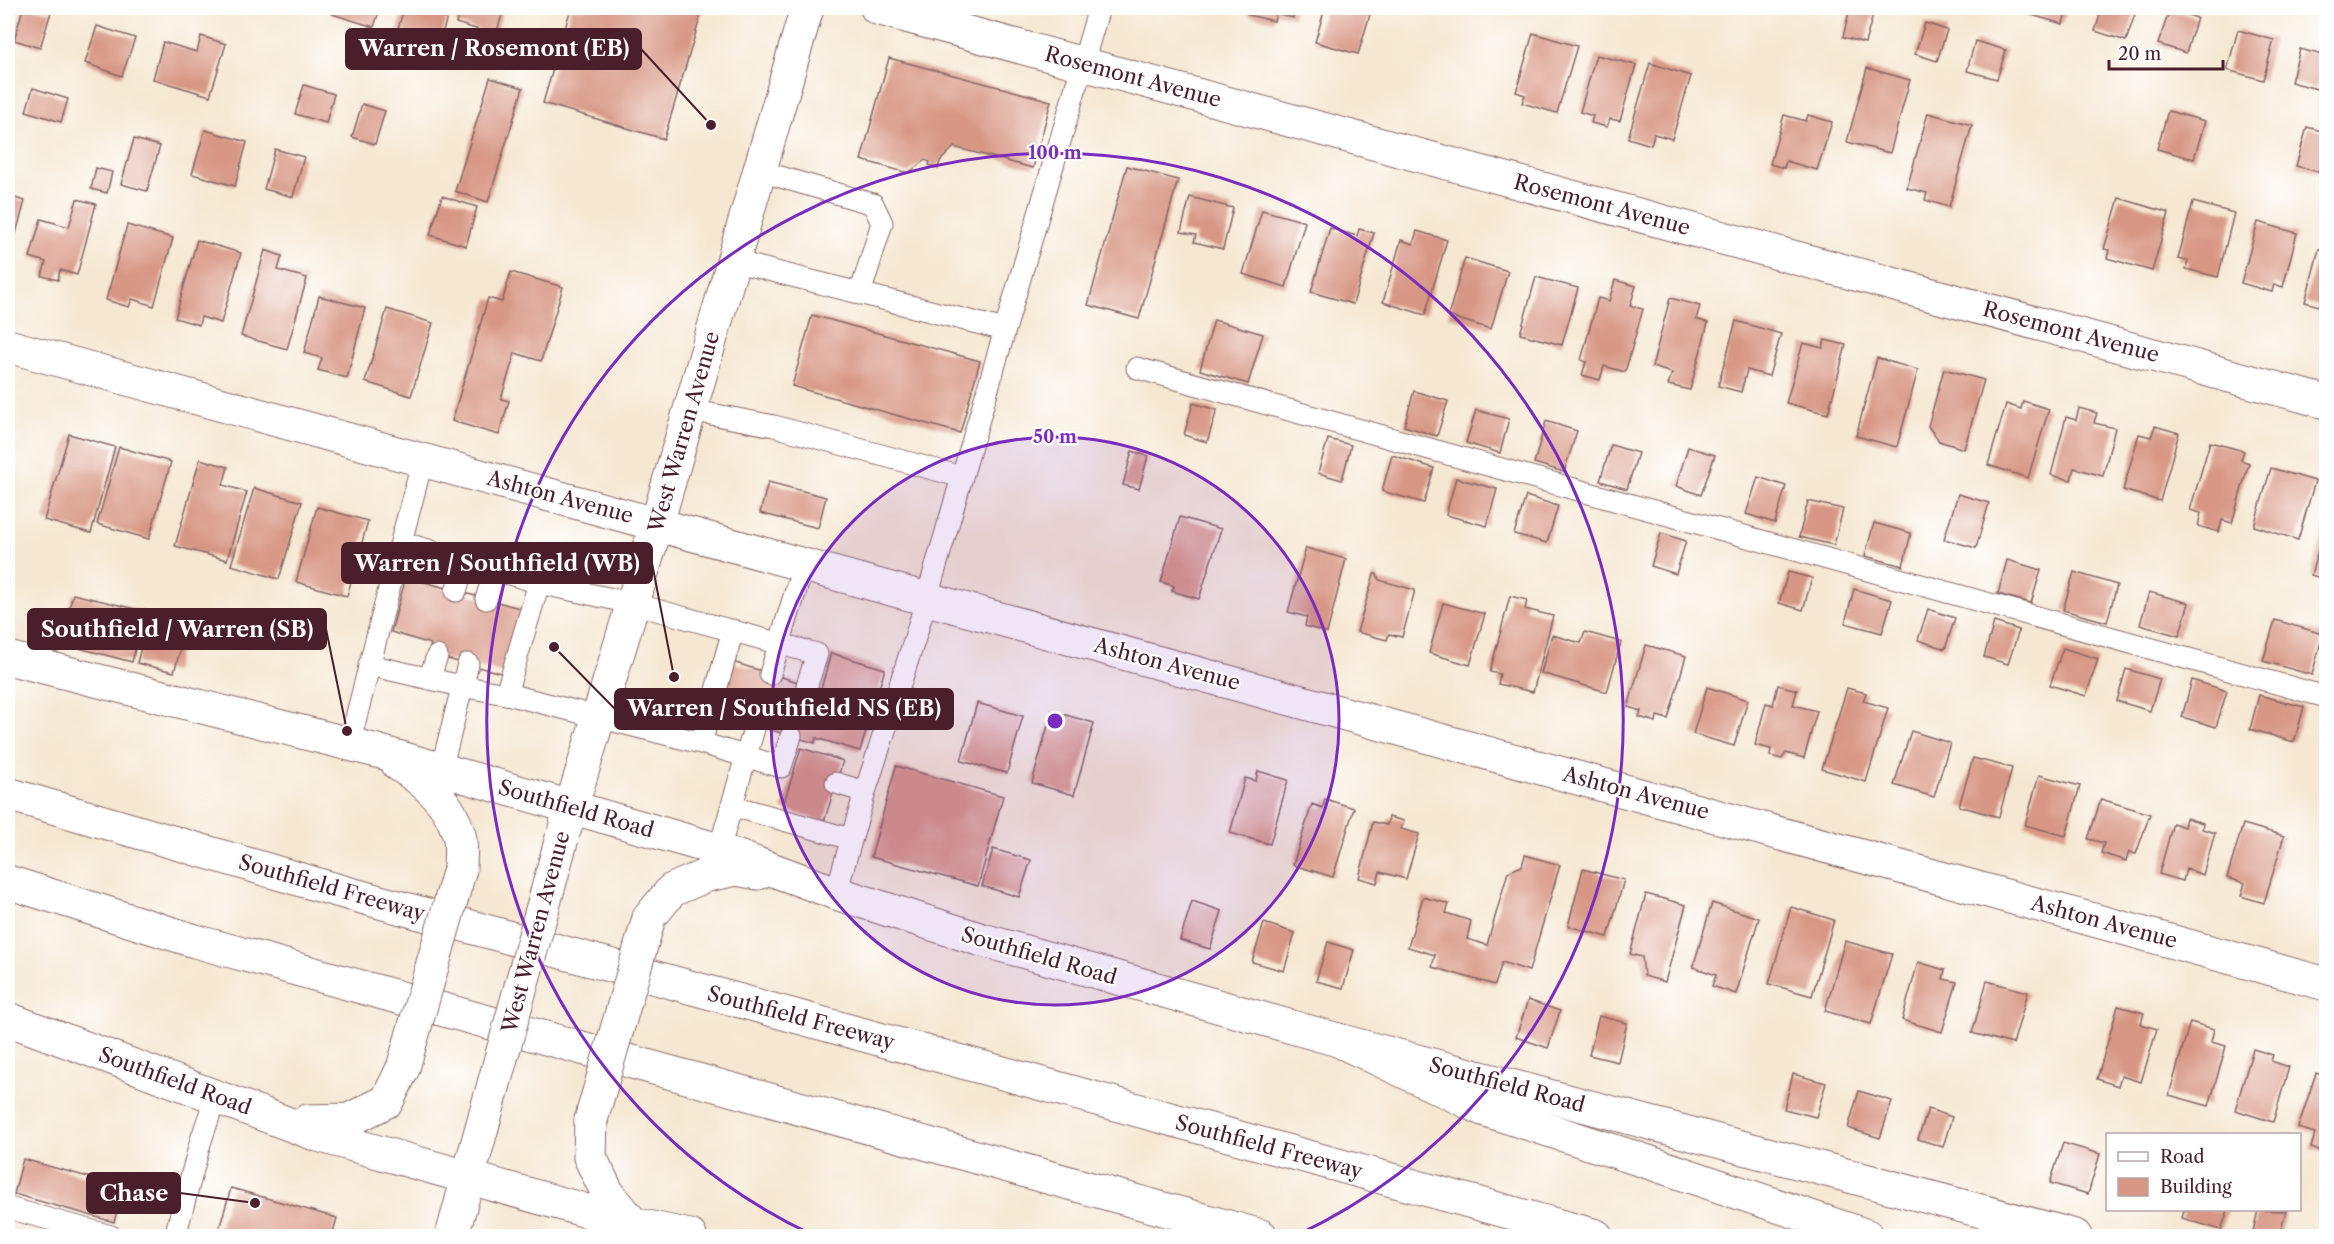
<svg xmlns="http://www.w3.org/2000/svg" width="2334" height="1244" font-family="'Libre Caslon Text',serif">
<style>
.building{fill:#d89784}
.lines{fill:none;stroke-linecap:round;stroke-linejoin:round}
.lane-casing{stroke:#866565;stroke-width:23}
.street-casing{stroke:#866565;stroke-width:35}
.secondary-casing{stroke:#866565;stroke-width:35}
.highway-casing{stroke:#866565;stroke-width:35}
.lane{stroke:#fff;stroke-width:21}
.street{stroke:#fff;stroke-width:33}
.secondary{stroke:#fff;stroke-width:33}
.highway{stroke:#fff;stroke-width:33}
.secondary-bridge-casing{stroke:#866565;stroke-width:35;stroke-linecap:butt}
.secondary-bridge{stroke:#fff;stroke-width:33}
.ring{fill:none;stroke:#7b2cbf;stroke-width:3}
.labels{text-anchor:middle;stroke-width:4.5;stroke-linejoin:round;paint-order:stroke}
.street-label{font-size:21px;fill:#4a1f2b;stroke:#fff}
.centre{fill:#7b2cbf;stroke:#fff;stroke-width:3}
.ring-label{font-size:18px;text-anchor:middle;font-weight:bold;fill:#7b2cbf;stroke:#fff;stroke-width:4.5;stroke-linejoin:round;paint-order:stroke}
.leader{fill:none;stroke:#4a1f2b;stroke-width:2}
.callout-dot{fill:#4a1f2b;stroke:#fff;stroke-width:2}
.callout{fill:#4a1f2b;stroke:#4a1f2b;stroke-width:2}
.callout-label{font-size:22px;text-anchor:middle;font-weight:bold;fill:#fff}
</style>
<rect width="100%" height="100%" fill="#fff"/>
<filter id="ink" filterUnits="userSpaceOnUse"><feTurbulence type="fractalNoise" baseFrequency=".0167" numOctaves="2"/><feDisplacementMap in="SourceGraphic" scale="12" xChannelSelector="R" yChannelSelector="G"/><feConvolveMatrix kernelMatrix="1 2 1 2 8 2 1 2 1" color-interpolation-filters="sRGB"/></filter>
<filter id="wash" filterUnits="userSpaceOnUse"><feTurbulence type="fractalNoise" baseFrequency=".008" numOctaves="4" result="noise"/><feDisplacementMap in="SourceGraphic" scale="24" xChannelSelector="R" yChannelSelector="G"/><feGaussianBlur stdDeviation="1.35" result="paint"/><feColorMatrix in="noise" values="0 0 0 0 0 0 0 0 0 0 0 0 0 0 0 0 0 1.4 0 .05"/><feComposite in="paint" operator="in"/></filter>
<g filter="url(#wash)">
<rect width="100%" height="100%" fill="#f5e7d1"/>
<g id="blocks">
<path class="building" d="M23,8H34L51,12L40,48L14,40Z
M334,8H380L374,27L332,14Z
M404,8H450L439,44L397,32Z
M461,8H504L496,35L456,23Z
M571,8H703L664,139L543,103Z
M1057,8H1083L1081,15Z
M1250,8H1295L1293,18L1276,13L1274,21L1248,15Z
M1325,8H1372L1358,54L1315,42Z
M1850,8H1875L1865,43L1843,37Z
M2030,8H2067L2063,24L2028,14Z
M2102,8H2137L2126,41L2095,31Z
M2170,9L2197,18L2186,53L2158,44Z
M1925,23L1947,30L1937,61L1915,54Z
M97,26L135,38L122,76L85,63Z
M2238,30L2274,40L2263,80L2227,70Z
M1533,33L1577,46L1557,113L1522,103L1525,95L1516,92Z
M201,36L226,44L210,96L153,79L163,42L197,52Z
M1975,41L2006,50L1997,79L1967,71Z
M2300,49L2326,56L2317,89L2291,82Z
M1596,55L1636,65L1620,121L1610,119L1607,127L1591,123L1593,116L1580,112Z
M889,58L1051,101L1033,168L954,147L940,161L938,169L929,165L930,162L925,160L908,173L861,160Z
M1650,63L1691,76L1672,139L1654,134L1651,145L1628,138Z
M1867,68L1910,80L1890,153L1847,142Z
M490,78L523,88L488,202L455,191Z
M304,85L334,94L326,123L295,114Z
M33,88L68,99L61,122L26,111Z
M362,104L385,111L375,144L352,137Z
M2168,111L2205,121L2194,159L2157,149Z
M1928,113L1972,125L1949,207L1925,200L1927,193L1907,188Z
M1784,115L1806,121L1808,115L1832,122L1817,170L1786,161L1784,168L1770,164Z
M2307,127L2326,132V174L2296,166Z
M205,130L247,142L235,186L192,174Z
M134,139L160,146L147,191L121,184Z
M275,149L304,157L293,197L264,189Z
M1127,166L1178,180L1139,319L1088,305Z
M96,168L112,172L107,193L91,189Z
M8,196L25,201L8,262Z
M442,196L477,207L466,246L430,235Z
M1190,197L1233,208L1223,249L1194,242L1196,235L1181,232Z
M2119,198L2169,213L2152,271L2107,258L2109,250L2104,249Z
M77,199L96,204L77,275L60,270L58,280L42,276L46,262L30,257L41,219L69,227Z
M2193,202L2234,213L2218,277L2186,269L2188,261L2178,259Z
M1262,210L1305,222L1286,287L1243,274Z
M2258,222L2297,233L2283,287L2274,284L2272,292L2241,283Z
M127,225L173,238L154,306L132,299L129,307L106,300Z
M1330,228L1357,236L1359,229L1374,233L1353,304L1311,292Z
M1417,231L1447,240L1425,315L1383,302L1401,240L1413,244Z
M197,240L241,253L221,323L201,317L199,325L175,318Z
M2319,249L2326,251V308L2305,302Z
M265,250L282,256L278,270L307,278L287,349L241,336Z
M1465,258L1508,271L1491,329L1448,316Z
M511,272L563,287L541,361L515,353L501,399L509,401L499,435L452,421L488,298L502,302Z
M1536,277L1578,288L1562,345L1520,334Z
M1615,280L1636,286L1630,306L1643,309L1625,372L1604,366L1600,380L1582,375L1586,362L1581,360L1598,298L1609,301Z
M319,296L365,308L347,378L318,370L322,358L304,353Z
M1670,298L1700,306L1696,319L1708,323L1690,390L1668,385L1672,373L1652,367Z
M387,309L433,323L411,396L365,382Z
M812,315L980,361L960,433L792,386Z
M1214,320L1263,334L1248,384L1200,370Z
M1736,321L1781,334L1769,376L1747,370L1741,392L1718,386Z
M1825,340L1846,345L1828,414L1786,403L1803,343L1823,348Z
M1877,358L1918,370L1897,447L1856,436Z
M1944,369L1984,380L1964,449L1939,441L1928,426Z
M1414,391L1448,401L1437,436L1404,426Z
M2023,401L2049,409L2028,478L1988,465L2006,404L2021,409Z
M1193,403L1217,410L1207,442L1184,435Z
M2079,408L2097,413L2094,423L2115,428L2103,476L2074,468L2071,480L2051,475L2066,417L2076,420Z
M1476,410L1509,419L1500,453L1466,443Z
M1546,421L1577,431L1564,472L1534,463Z
M2155,426L2179,433L2160,501L2123,490L2139,434L2151,437Z
M69,434L115,447L91,533L44,520Z
M1328,439L1351,445L1342,480L1318,473Z
M2210,442L2244,451L2241,460L2249,463L2232,523L2222,520L2219,532L2198,526L2201,513L2190,510Z
M1611,445L1638,453L1627,489L1600,481Z
M119,447L171,462L149,539L97,524Z
M1688,447L1715,455L1701,495L1676,486Z
M1132,451L1148,456L1139,489L1123,485Z
M1392,455L1434,468L1424,503L1382,491Z
M200,459L228,467L223,485L247,492L227,560L175,546Z
M2271,468L2315,481L2298,540L2254,526Z
M1758,477L1786,486L1775,523L1746,514Z
M1456,478L1497,489L1487,526L1446,515Z
M768,482L826,497L818,528L760,513Z
M254,488L302,502L279,579L231,565Z
M1958,494L1989,503L1976,548L1944,539Z
M1526,496L1558,506L1547,543L1514,534Z
M1808,501L1843,509L1834,545L1799,537Z
M317,507L368,521L347,596L296,582Z
M1180,517L1221,529L1199,599L1172,591L1174,586L1161,582Z
M2326,522V580L2311,575Z
M1874,523L1911,533L1903,566L1865,556Z
M1661,533L1686,541L1676,574L1651,566Z
M1306,548L1346,559L1327,633L1305,626L1307,617L1288,612Z
M2007,560L2041,570L2031,603L1998,594Z
M1788,572L1812,578L1803,610L1779,603Z
M2074,572L2117,585L2107,622L2063,610Z
M1374,574H1377L1379,580L1415,590L1402,637L1389,634L1387,640L1357,632Z
M406,577L523,609L505,674L428,654L431,644L391,632Z
M1854,589L1892,600L1882,633L1845,623Z
M2149,592L2189,603L2179,636L2140,625Z
M73,594L144,611L132,662L60,643Z
M1510,596L1527,600L1525,609L1553,616L1533,692L1498,684L1500,674L1490,672Z
M1443,603L1485,614L1470,665L1429,653Z
M1928,609L1955,618L1945,649L1918,640Z
M2275,620L2323,634L2312,675L2263,661Z
M1994,622L2019,630L2008,664L1984,657Z
M146,627L184,637L174,672L137,663Z
M1585,632L1621,642L1607,692L1541,673L1552,635L1581,643Z
M1646,645L1686,656L1668,719L1657,716L1656,722L1639,717L1641,711L1628,707Z
M2063,648L2098,659L2086,696L2050,685Z
M831,653L885,669L860,751L816,738L815,743L714,713L729,661L821,689Z
M2126,669L2160,679L2150,711L2117,701Z
M2192,680L2227,691L2216,727L2182,717Z
M1778,685L1797,690L1793,705L1817,711L1804,758L1786,753L1782,759L1770,756L1771,749L1755,745L1766,703L1773,705Z
M1707,687L1748,700L1734,746L1693,734Z
M1847,688L1866,693L1863,701L1888,708L1866,782L1822,769Z
M2259,695L2304,707L2294,742L2250,729Z
M977,703L1023,716L1007,773L961,761Z
M1052,711L1094,723L1074,795L1032,783Z
M1911,731L1950,743L1934,797L1894,785Z
M801,748L843,761L824,822L782,809Z
M1973,758L2012,768L1999,817L1959,806Z
M896,766L1003,796L978,886L871,857Z
M1258,771L1288,780L1270,844L1230,833L1245,778L1256,781Z
M2039,775L2080,786L2066,836L2025,825Z
M1325,799L1354,808L1333,877L1293,865L1312,804L1323,808Z
M2101,799L2150,814L2136,854L2129,852L2126,861L2101,853L2104,843L2088,839Z
M1389,817L1404,821L1401,829L1419,834L1406,879L1380,872L1377,883L1359,878L1373,822L1387,825Z
M2186,818L2203,823L2202,829L2215,833L2203,875L2186,869L2183,881L2159,874L2173,823L2184,827Z
M2243,824L2284,836L2264,903L2241,896L2245,883L2227,878Z
M993,849L1031,860L1019,897L982,886Z
M1525,855L1560,865L1529,971L1502,962L1495,985L1432,967L1435,955L1408,947L1423,897L1449,904L1446,913L1471,921L1467,939L1487,945L1508,872L1522,866Z
M1583,869L1624,880L1608,937L1568,926Z
M1646,894L1686,905L1665,982L1644,976L1642,957L1630,954Z
M1192,901L1222,911L1210,949L1180,940Z
M1712,903L1759,918L1736,994L1712,986L1716,975L1693,967Z
M1791,907L1834,920L1812,996L1769,984Z
M1264,923L1295,933L1284,971L1252,962Z
M1845,941L1892,954L1871,1024L1825,1011Z
M1328,942L1354,950L1343,988L1316,981Z
M1918,962L1945,970L1943,979L1957,982L1942,1032L1902,1020Z
M1987,981L2028,992L2013,1044L1972,1033Z
M1528,1000L1560,1011L1548,1048L1516,1037Z
M2118,1006L2144,1013L2141,1024L2157,1029L2141,1082L2121,1076L2118,1086L2097,1079Z
M1599,1016L1627,1023L1618,1062L1589,1055Z
M2190,1022L2214,1029L2211,1042L2226,1046L2209,1106L2169,1095Z
M2253,1049L2273,1055L2271,1061L2289,1067L2273,1122L2235,1110Z
M2316,1073L2326,1076V1153L2311,1148L2315,1133L2298,1128Z
M1793,1074L1826,1083L1816,1117L1784,1109Z
M1859,1091L1892,1101L1880,1138L1848,1128Z
M1928,1109L1952,1117L1943,1147L1918,1139Z
M2063,1143L2100,1154L2088,1194L2050,1183Z
M23,1159L124,1187L114,1222L14,1194Z
M231,1188L337,1218L332,1236H217Z
M2184,1210H2228L2221,1230L2182,1218Z
M2258,1210L2286,1211L2279,1236H2252Z"/>
</g>
</g>
<g filter="url(#ink)">
<use href="#blocks" fill-opacity="0" stroke="#866565" stroke-width="1.5"/>
<g class="lines">
<defs>
<path id="lane" d="M760,171L873,204L882,223L860,294
M733,261L1005,330
M1137,368L2326,697
M690,410L774,426L962,477
M401,542L423,459
M456,591L465,561
M486,599L495,571
M369,665L461,686L511,695L701,743L733,630
M770,674L804,564
M429,679L437,656
M506,694L539,583
M701,743L781,767L791,736
M349,745L401,542L543,584L631,603L817,654L807,685
M441,770L468,664
M836,783L865,792
M733,806L851,839
M719,850L755,725
M836,893L865,792L915,638L1099,8
M8,1208L111,1236
M175,1236L201,1140L216,1096"/>
<path id="street" d="M877,8L2326,402
M8,346L2326,984"/>
<path id="secondary" d="M8,658L377,751L719,850L836,893L979,939L1338,1040L2075,1236
M398,764C426,782 450,802 459,835C462,845 460,858 460,869
M565,828L657,523L807,8
M649,918L672,890L707,875L736,869L758,873
M8,1019L318,1135L633,1224L690,1236
M591,1120L590,1157L607,1192L633,1224
M307,1121L349,1120L387,1101L403,1068
M452,1236L487,1109"/>
<path id="highway" d="M8,794L336,890L1596,1236
M8,882L195,941L1261,1236
M1338,1040L1483,1109L1648,1162L1867,1236"/>
</defs>
<use href="#lane" class="lane-casing"/>
<use href="#street" class="street-casing"/>
<use href="#secondary" class="secondary-casing"/>
<use href="#highway" class="highway-casing"/>
<use href="#lane" class="lane"/>
<use href="#street" class="street"/>
<use href="#secondary" class="secondary"/>
<use href="#highway" class="highway"/>
<defs>
<path id="secondary-bridge" d="M403,1068L460,869
M487,1109L562,838
M591,1120L649,918"/>
</defs>
<use href="#secondary-bridge" class="secondary-bridge-casing"/>
<use href="#secondary-bridge" class="secondary-bridge"/>
</g>
</g>
<circle cx="1055" cy="721" r="284" fill="#7b2cbf" fill-opacity=".12"/>
<g class="ring">
<circle cx="1055" cy="721" r="284"/>
<path d="M815 1236A568 568 0 1 1 1295 1236"/>
</g>
<g class="labels">
<g class="street-label">
<text transform="translate(1133 77) rotate(15)" y="7">Rosemont Avenue</text>
<text transform="translate(1602 205) rotate(15)" y="7">Rosemont Avenue</text>
<text transform="translate(2071 332) rotate(15)" y="7">Rosemont Avenue</text>
<text transform="translate(684 432) rotate(-74)" y="7">West Warren Avenue</text>
<text transform="translate(560 497) rotate(15)" y="7">Ashton Avenue</text>
<text transform="translate(1167 664) rotate(15)" y="7">Ashton Avenue</text>
<text transform="translate(1636 793) rotate(15)" y="7">Ashton Avenue</text>
<text transform="translate(576 809) rotate(16)" y="7">Southfield Road</text>
<text transform="translate(332 888) rotate(16)" y="7">Southfield Freeway</text>
<text transform="translate(2104 922) rotate(15)" y="7">Ashton Avenue</text>
<text transform="translate(536 932) rotate(-75)" y="7">West Warren Avenue</text>
<text transform="translate(1039 956) rotate(16)" y="7">Southfield Road</text>
<text transform="translate(801 1018) rotate(15)" y="7">Southfield Freeway</text>
<text transform="translate(175 1081) rotate(20)" y="7">Southfield Road</text>
<text transform="translate(1507 1085) rotate(15)" y="7">Southfield Road</text>
<text transform="translate(1269 1147) rotate(15)" y="7">Southfield Freeway</text>
</g>
</g>
<circle cx="1055" cy="721" r="9" class="centre"/>
<g class="ring-label">
<text x="1055" y="159">100 m</text>
<text x="1055" y="443">50 m</text>
</g>
<path class="leader" d="M711 125L641 49M674 677L652 563M347 731L326 629M554 647L615 709M255 1203L180 1193"/>
<g class="callout-dot">
<circle cx="711" cy="125" r="6"/>
<circle cx="674" cy="677" r="6"/>
<circle cx="347" cy="731" r="6"/>
<circle cx="554" cy="647" r="6"/>
<circle cx="255" cy="1203" r="6"/>
</g>
<g class="callout">
<rect x="346" y="29" width="295" height="40" rx="6"/>
<rect x="342" y="543" width="310" height="40" rx="6"/>
<rect x="28" y="609" width="298" height="40" rx="6"/>
<rect x="615" y="689" width="338" height="40" rx="6"/>
<rect x="87" y="1173" width="93" height="40" rx="6"/>
</g>
<g class="callout-label">
<text x="494" y="56">Warren / Rosemont (EB)</text>
<text x="497" y="571">Warren / Southfield (WB)</text>
<text x="177" y="637">Southfield / Warren (SB)</text>
<text x="784" y="716">Warren / Southfield NS (EB)</text>
<text x="134" y="1201">Chase</text>
</g>
<rect width="2334" height="1244" fill="none" stroke="#fff" stroke-width="30"/>
<rect x="2106" y="1133" width="195" height="78" fill="#ffffff" stroke="#b7a5aa" stroke-width="1.5"/>
<rect x="2118" y="1152" width="30" height="9" fill="#ffffff" stroke="#b7a5aa" stroke-width="1.5"/>
<text x="2160" y="1163" font-size="18" fill="#4a1f2b">Road</text>
<rect x="2118" y="1178" width="30" height="18" fill="#d89784" stroke="#b7a5aa" stroke-width="1.5"/>
<text x="2160" y="1193" font-size="18" fill="#4a1f2b">Building</text>
<path d="M2109 60v9h114v-9" fill="none" stroke="#4a1f2b" stroke-width="3"/>
<text x="2118" y="60" font-size="18" fill="#4a1f2b" stroke="#ffffff" stroke-width="4.5" paint-order="stroke">20 m</text>
</svg>
